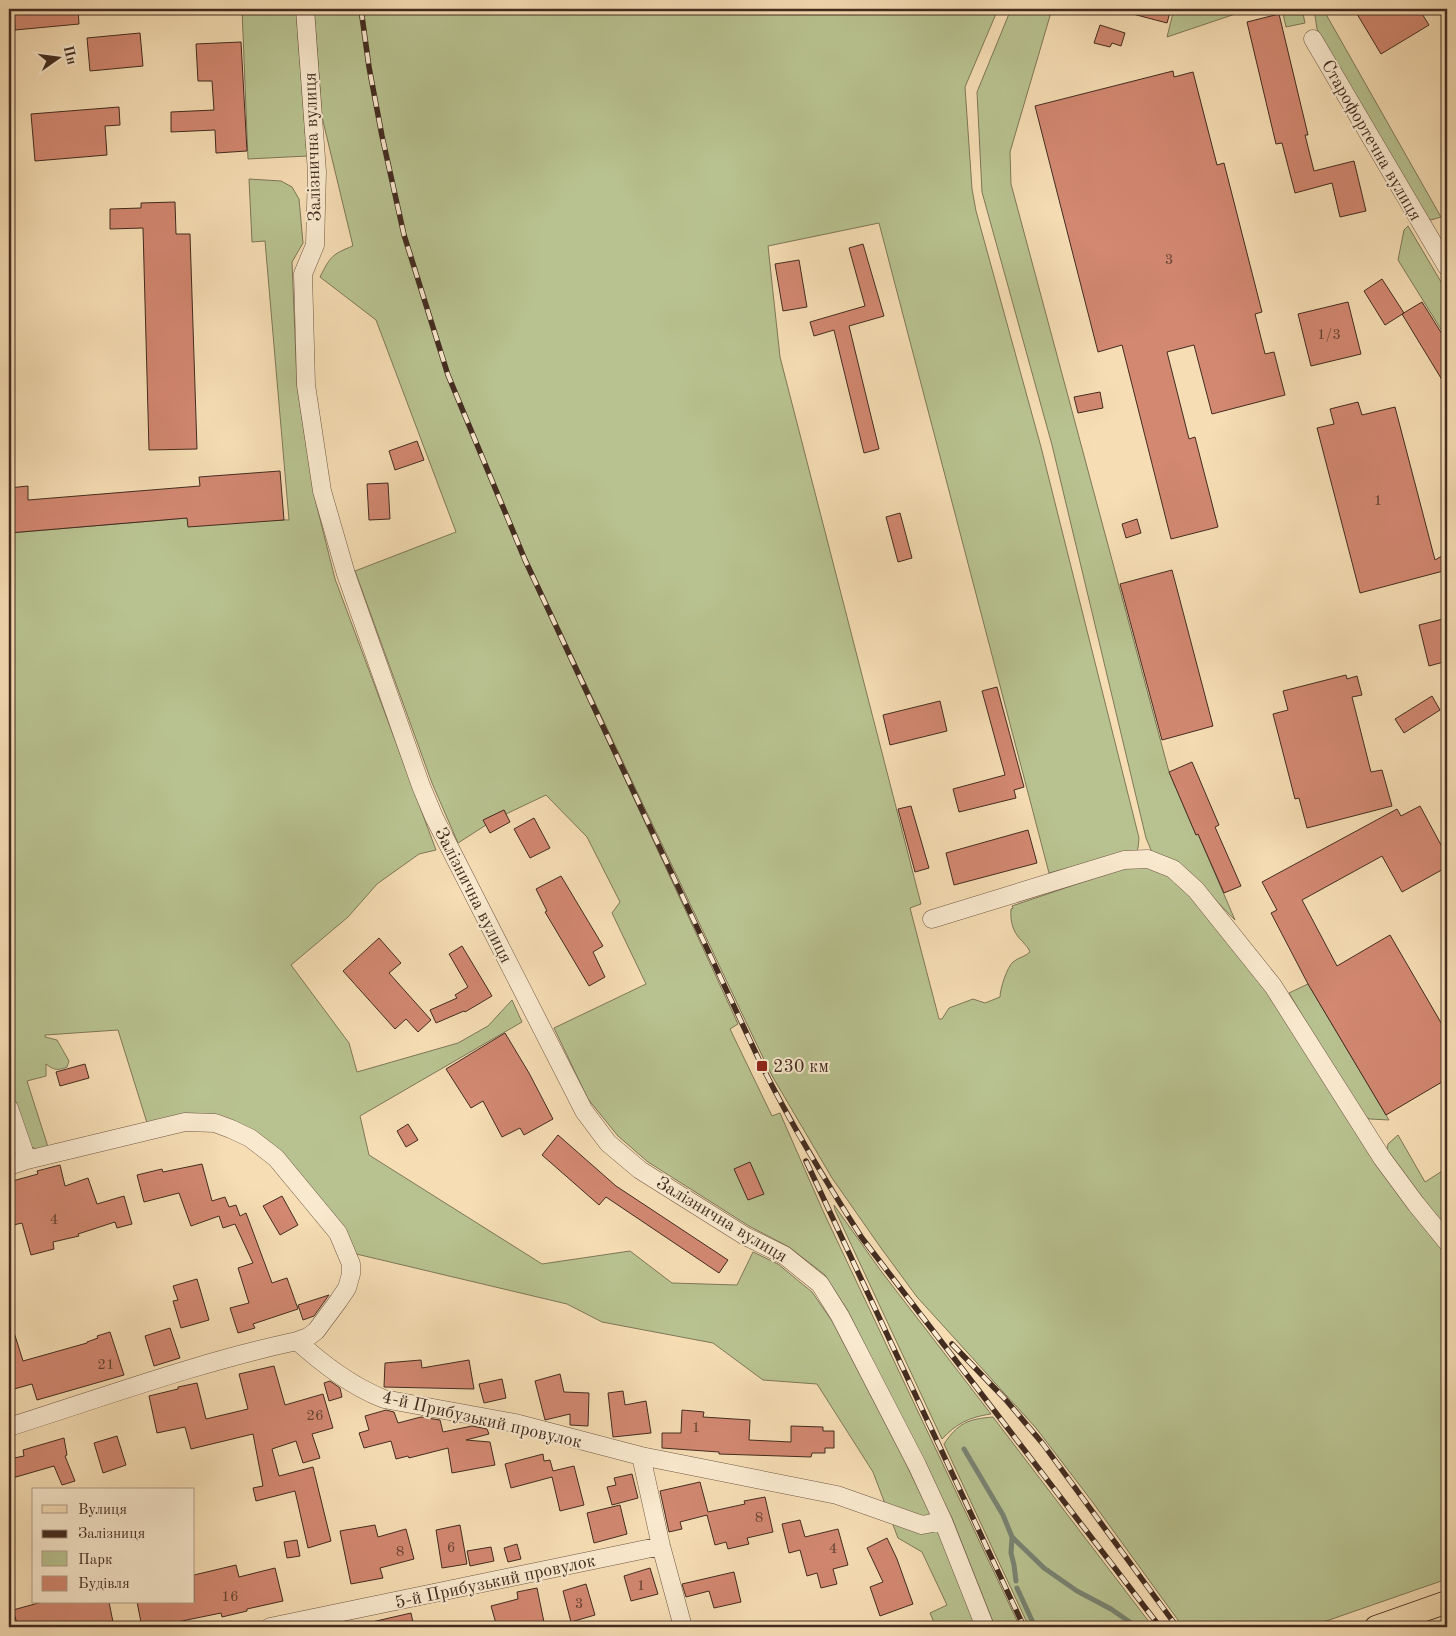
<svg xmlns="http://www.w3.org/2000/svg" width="1456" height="1636" font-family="'Old Standard TT',serif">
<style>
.green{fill:#b8c290;stroke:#7e7758}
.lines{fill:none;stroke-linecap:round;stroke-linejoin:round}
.stream{stroke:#798372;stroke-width:5}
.building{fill:#d28871;stroke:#432c20}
.minor-casing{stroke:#705845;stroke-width:19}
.major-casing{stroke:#432c20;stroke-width:24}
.minor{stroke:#f9e9ce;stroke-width:18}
.major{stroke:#f6ddb4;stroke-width:22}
.rail-casing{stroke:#432c20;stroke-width:5.5}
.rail{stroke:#f9e9ce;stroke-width:4;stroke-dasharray:11;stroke-linecap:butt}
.poi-dot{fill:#8f2418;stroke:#f9e9ce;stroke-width:2}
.labels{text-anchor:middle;stroke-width:4;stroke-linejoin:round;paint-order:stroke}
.number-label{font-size:15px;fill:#674334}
.street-label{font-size:18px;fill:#432c20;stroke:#f9e9ce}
.poi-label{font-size:18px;fill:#432c20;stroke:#f9e9ce;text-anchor:start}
</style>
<rect width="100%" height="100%" fill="#f6ddb4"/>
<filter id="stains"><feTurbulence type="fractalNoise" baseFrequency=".004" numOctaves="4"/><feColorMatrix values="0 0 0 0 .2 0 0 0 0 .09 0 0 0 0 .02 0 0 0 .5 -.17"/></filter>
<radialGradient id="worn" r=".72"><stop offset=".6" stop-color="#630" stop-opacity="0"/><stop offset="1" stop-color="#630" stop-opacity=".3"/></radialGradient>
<path class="green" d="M242,9H296L307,156L248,159Z
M314,9H360L368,67L381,136L403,236L447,376L524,561L738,1024L730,1029L772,1116L780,1113L823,1211L1020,1627H995L952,1518L848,1311L825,1275L789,1247L749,1226L648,1162L618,1136L588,1099L554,1028L646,984L612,913L620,902L587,837L546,795L506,814L504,810L484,820L486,825L458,843L432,783L355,571L456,532L376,320L320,277C330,257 332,254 353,246L322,117Z
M363,9H998L965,87L972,189L976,211L1041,447L1139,838L1138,848L1136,853L1120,854L1049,873L879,223L768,246L780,357L921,904L910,908L939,1019H942L949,1008L973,999L985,1003L1000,997C1000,989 1007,967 1013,962C1019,957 1025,957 1030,952C1028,947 1026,946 1023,942C1013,933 1010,922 1011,909L1013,908L1012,906L1127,867H1150L1170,876L1191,893L1267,989L1412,1210L1447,1252V1579L1309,1627H1183L1091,1500L1036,1428L917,1297L881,1248L832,1178L771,1074L746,1022L527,559L449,374L406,235L383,136L370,67Z
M1011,9H1052L1010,152L1011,184L1169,772L1196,835L1198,834L1235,920L1200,884L1155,854L1151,850L1146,838L1052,445L982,192L977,92Z
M1174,9H1250L1167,37Z
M1282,9H1302L1305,23L1286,27Z
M1314,9H1323L1441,217L1431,220L1428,218L1317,29Z
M249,179L281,181L292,187L299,199L303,243L292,262L297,385L314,495L335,579L436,850L419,854L377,884L348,917L291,965L349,1043L357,1072L458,1043L488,1026L512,1000L522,1022L360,1116L369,1155L542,1264L630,1251L672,1283L737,1285L753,1252L778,1264L812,1292L832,1321L905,1462L936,1526L976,1627H936L930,1613L947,1605L922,1552L898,1538L873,1472L817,1384L763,1380L713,1343L602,1322L567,1304L352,1253L341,1231L232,1125L148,1126L118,1030L45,1035V1037L57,1040L69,1061L67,1067C57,1071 54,1070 46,1064V1076L27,1081L49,1150L36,1149L29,1146L9,1098V533L187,518L289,520L265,241L252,242Z
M1408,226L1447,292V339L1398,260L1404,230Z
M1308,984L1389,1120L1370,1119L1362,1116L1289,993Z
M1398,1135L1425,1182L1447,1168V1228L1386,1155L1388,1144Z
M834,1205L881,1271L991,1414C969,1417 956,1424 942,1439L835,1210Z
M993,1417L1153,1627H1029L944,1444C958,1423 968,1419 993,1417Z"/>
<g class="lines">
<path class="stream" d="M964,1449L1003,1515L1012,1537L1011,1553L1014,1565L1016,1581
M1012,1537L1044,1568L1077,1591L1111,1609L1137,1627
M1017,1588L1035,1627"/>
</g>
<path class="building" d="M14,9H78L79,24L15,30Z
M1130,9H1171L1167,23L1129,13Z
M1354,9H1419L1429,25L1381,54Z
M1279,14L1308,135H1305L1314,171L1354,161L1366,211L1340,217L1332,183L1295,193L1282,143L1276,144L1247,22Z
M1100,25L1125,33L1121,46L1112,43L1110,47L1094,43Z
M140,33L143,66L90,71L87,38Z
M241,42L247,151L216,153L215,130L171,132V112L214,110L212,81H198L196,44Z
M1173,71L1174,77L1193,72L1217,165L1224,163L1262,312L1255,314L1265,354L1274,352L1285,395L1212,414L1194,345L1167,352L1189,439L1195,437L1218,527L1171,539L1122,345L1098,352L1035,106Z
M119,107L120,125L105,126L107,155L35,161L31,114Z
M175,202L176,234H190L197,449L149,450L143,228L110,229V209L141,208V203Z
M863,244L884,316L849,326L879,449L864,453L834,330L814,336L810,322L865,306L849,248Z
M799,260L807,307L783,311L775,264Z
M1382,279L1404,313L1385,325L1364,291Z
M1348,302L1361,354L1311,366L1298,314Z
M1422,302L1447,342V388L1402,314Z
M1100,392L1103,408L1078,413L1074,397Z
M1358,402L1362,415L1395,407L1435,560L1447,553V570L1360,593L1317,428L1334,424L1330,409Z
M417,441L424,460L395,470L389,451Z
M280,471L284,520L188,527L187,518L9,533V488L28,486V500L200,486L199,477Z
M388,483L390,519L369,520L367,484Z
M900,513L912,558L898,562L886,517Z
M1137,519L1141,533L1126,538L1122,524Z
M1172,570L1213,726L1162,740L1120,584Z
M1447,618V661L1429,666L1419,625Z
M1346,675L1347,679L1357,676L1362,695L1352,697L1371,772L1382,770L1392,806L1307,828L1299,798L1295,799L1273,714L1288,710L1283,691Z
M997,687L1024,787L1014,790L1016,798L959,812L953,789L1005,775L982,691Z
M1432,696L1440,710L1404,733L1395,719Z
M940,701L947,731L890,745L883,715Z
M1192,762L1219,825L1215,827L1241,886L1224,893L1198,834L1196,835L1169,772Z
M911,806L929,868L915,872L898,809Z
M1420,806L1447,856V867L1402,892L1382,856L1302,900L1337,966L1390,935L1447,1033V1079L1386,1115L1308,984L1271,913L1277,910L1262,882L1397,809L1401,816Z
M504,810L510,822L490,833L483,820Z
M534,818L550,848L530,858L514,829Z
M1028,830L1037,863L954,885L946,853Z
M561,876L603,946L593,952L605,977L589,986L545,912L547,911L536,889Z
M379,938L401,963L389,973L431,1020L418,1032L406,1019L395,1029L343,971Z
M462,946L492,996L465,1012L464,1011L436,1023L430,1010L457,998L455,995L468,987L449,954Z
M505,1033L529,1073L553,1119L524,1135L520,1128L502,1137L483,1101L471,1108L446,1069Z
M85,1064L89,1078L60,1086L56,1072Z
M408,1124L418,1140L406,1147L397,1131Z
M558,1135L616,1186L728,1260L719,1273L606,1197L599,1205L542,1155Z
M750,1162L764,1194L748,1200L734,1169Z
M202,1164L212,1201L225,1197L229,1207L236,1205L240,1216L246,1213L272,1283L287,1278L298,1309L253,1324L255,1328L238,1333L230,1308L249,1303L238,1268L253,1263L235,1224L223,1228L219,1216L191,1226L179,1193L144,1202L137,1175L162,1169L163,1172Z
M60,1165L65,1186L88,1178L97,1204L124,1196L132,1224L117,1228L115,1222L78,1234L79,1236L53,1242L54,1249L31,1255L22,1223L9,1226V1201L14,1199L9,1182L38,1174L37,1171Z
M282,1196L298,1225L280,1235L263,1206Z
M197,1279L209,1320L181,1328L173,1301L178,1300L173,1286Z
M329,1295L314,1316L303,1320L298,1305Z
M9,1326H12L23,1361L87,1343V1342L98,1338L97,1336L110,1332L124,1375L37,1400L32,1384L14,1389L9,1369Z
M170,1328L180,1358L154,1366L145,1336Z
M421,1360L422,1368L469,1360L474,1389L384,1387L385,1363Z
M274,1366L285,1405L323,1394L333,1428L312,1434L320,1458L303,1463L296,1441L272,1449L279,1476L313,1467L331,1541L308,1548L295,1491L256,1501L253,1488L263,1486L253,1434L191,1449L185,1427L157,1433L149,1396L178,1389V1387L197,1383L206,1419L248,1409L239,1374Z
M560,1374L564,1392L589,1393L588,1426L570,1425V1414L545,1420L535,1381Z
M502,1379L506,1398L484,1403L479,1384Z
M330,1381L340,1388L342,1397L329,1401L324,1383Z
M623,1391L625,1405L646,1401L651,1433L613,1437L608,1393Z
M386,1410L394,1412L398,1423L421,1417L440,1420L443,1432L472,1426L487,1429L489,1434L466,1440L490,1442L495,1465L452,1473L448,1448L409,1458L408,1456L396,1459L391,1441L364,1448L359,1433L369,1430L365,1416Z
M682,1410L704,1412L703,1417L750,1420L749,1440L791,1442V1426L823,1427V1431H834V1448H825V1453H812L811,1457L719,1454V1452L662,1448V1433H681Z
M117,1436L126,1465L103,1473L94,1443Z
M64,1438L67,1455L65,1456L75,1481L62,1485L54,1466L9,1479V1459L24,1456L23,1450Z
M543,1454L544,1461L550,1460L553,1471L574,1466L584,1505L560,1511L552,1477L511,1488L505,1464Z
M632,1474L638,1498L612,1505L607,1487L616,1485L614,1478Z
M700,1482L708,1512L745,1504L744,1501L765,1497L773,1532L747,1538L749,1544L728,1549L726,1542L715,1545L707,1515L680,1522L682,1529L669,1532L660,1491Z
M620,1505L627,1534L594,1543L587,1513Z
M800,1520L805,1537L838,1529L848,1565L833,1569L837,1584L821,1588L817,1573L807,1576L800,1550L789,1553L782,1524Z
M375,1525L378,1537L406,1529L414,1559L380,1568L383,1578L351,1584L340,1531Z
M460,1525L467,1564L442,1568L436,1530Z
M887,1538L897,1559L913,1604L880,1616L870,1587L883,1582L867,1548Z
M297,1540L300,1556L287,1558L284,1542Z
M517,1544L521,1559L508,1562L504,1548Z
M491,1547L494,1561L470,1566L467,1551Z
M236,1565L239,1577L275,1568L283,1601L247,1609V1611L222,1617L221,1613L167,1624L168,1627H142L137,1602H194V1575Z
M650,1568L658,1594L631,1601L624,1576Z
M734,1572L741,1602L714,1608L709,1591L686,1597L682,1584Z
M586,1584L595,1615L571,1622L563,1591Z
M537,1588L545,1627H497L491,1606L518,1599L517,1592Z
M42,1602H109L114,1627H18L13,1610Z
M411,1613L414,1627H372V1622Z"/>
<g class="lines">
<defs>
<path id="minor" d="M305,9L317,172L315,245L303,274L306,385L322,491L346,574L421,786L434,817L584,1111L608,1143L640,1170L745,1236L784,1255L820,1284L840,1316L917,1465L943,1521L985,1627
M1313,39L1447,267
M932,919L1124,860L1148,859L1173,869L1196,890L1273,986L1382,1158L1416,1204L1447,1242
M9,1108L27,1160
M9,1166L27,1160L185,1122L215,1123L231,1129L250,1138L276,1158L338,1233L351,1264V1274L347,1288L339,1300L316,1331L308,1337L297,1341
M9,1427C104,1397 199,1362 297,1341C323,1364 351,1386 384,1399L515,1423L641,1456L837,1495L922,1525L943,1521
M641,1456L661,1546L683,1627
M270,1627L661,1546"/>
<path id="major" d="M1376,1627L1447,1602"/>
</defs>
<use href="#minor" class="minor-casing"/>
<use href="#major" class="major-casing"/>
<use href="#minor" class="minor"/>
<use href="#major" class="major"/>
<defs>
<path id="rail" d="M361,9L369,67L382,136L404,235L448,375L525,560L762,1066C792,1126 826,1182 862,1238L1160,1627
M806,1161L1024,1627
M952,1344L1006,1400L1043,1444L1177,1627"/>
</defs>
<use href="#rail" class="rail-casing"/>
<use href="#rail" class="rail"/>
</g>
<rect class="poi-dot" x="756" y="1060" width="12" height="12" rx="2.5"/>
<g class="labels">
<g class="number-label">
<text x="1169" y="264">3</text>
<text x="1329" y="339">1/3</text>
<text x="1378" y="505">1</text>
<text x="54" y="1224">4</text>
<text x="106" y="1369">21</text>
<text x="315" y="1420">26</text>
<text x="696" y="1432">1</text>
<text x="759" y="1522">8</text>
<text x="451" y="1552">6</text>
<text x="833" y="1553">4</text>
<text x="400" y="1556">8</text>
<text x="641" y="1590">1</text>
<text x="230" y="1601">16</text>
<text x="579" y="1608">3</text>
</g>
<g class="street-label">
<text transform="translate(1372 140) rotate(60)" y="6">Старофортечна вулиця</text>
<text transform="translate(312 147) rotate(-92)" y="6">Залізнична вулиця</text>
<text transform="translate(474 895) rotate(63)" y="6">Залізнична вулиця</text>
<text transform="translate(722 1219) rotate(31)" y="6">Залізнична вулиця</text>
<text transform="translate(482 1419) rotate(13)" y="6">4-й Прибузький провулок</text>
<text transform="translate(495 1581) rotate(-12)" y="6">5-й Прибузький провулок</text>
</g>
<g class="poi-label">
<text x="773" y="1072">230 км</text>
</g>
</g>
<rect width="1456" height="1636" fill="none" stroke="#f6ddb4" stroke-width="30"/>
<rect x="10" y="10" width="1436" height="1616" fill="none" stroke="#432c20" stroke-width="2.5"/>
<rect x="15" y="15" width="1426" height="1606" fill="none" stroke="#432c20"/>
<rect x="32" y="1488" width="162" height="115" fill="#f9e9ce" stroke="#b09d88"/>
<rect x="42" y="1505" width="25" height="8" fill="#f6ddb4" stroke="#b09d88"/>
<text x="78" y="1514" font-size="15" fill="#432c20">Вулиця</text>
<rect x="42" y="1530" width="25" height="8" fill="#432c20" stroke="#b09d88"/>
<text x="78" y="1538" font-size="15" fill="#432c20">Залізниця</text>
<rect x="42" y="1551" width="25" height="15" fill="#b8c290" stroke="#b09d88"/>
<text x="78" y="1564" font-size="15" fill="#432c20">Парк</text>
<rect x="42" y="1576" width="25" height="15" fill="#d28871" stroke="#b09d88"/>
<text x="78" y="1588" font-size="15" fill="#432c20">Будівля</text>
<g transform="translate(58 58) rotate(76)" stroke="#f9e9ce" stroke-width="4" paint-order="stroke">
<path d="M0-4L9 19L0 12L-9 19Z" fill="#432c20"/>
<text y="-8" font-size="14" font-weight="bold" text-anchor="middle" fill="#432c20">Пн</text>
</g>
<rect width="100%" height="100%" filter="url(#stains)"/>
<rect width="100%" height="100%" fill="url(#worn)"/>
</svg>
